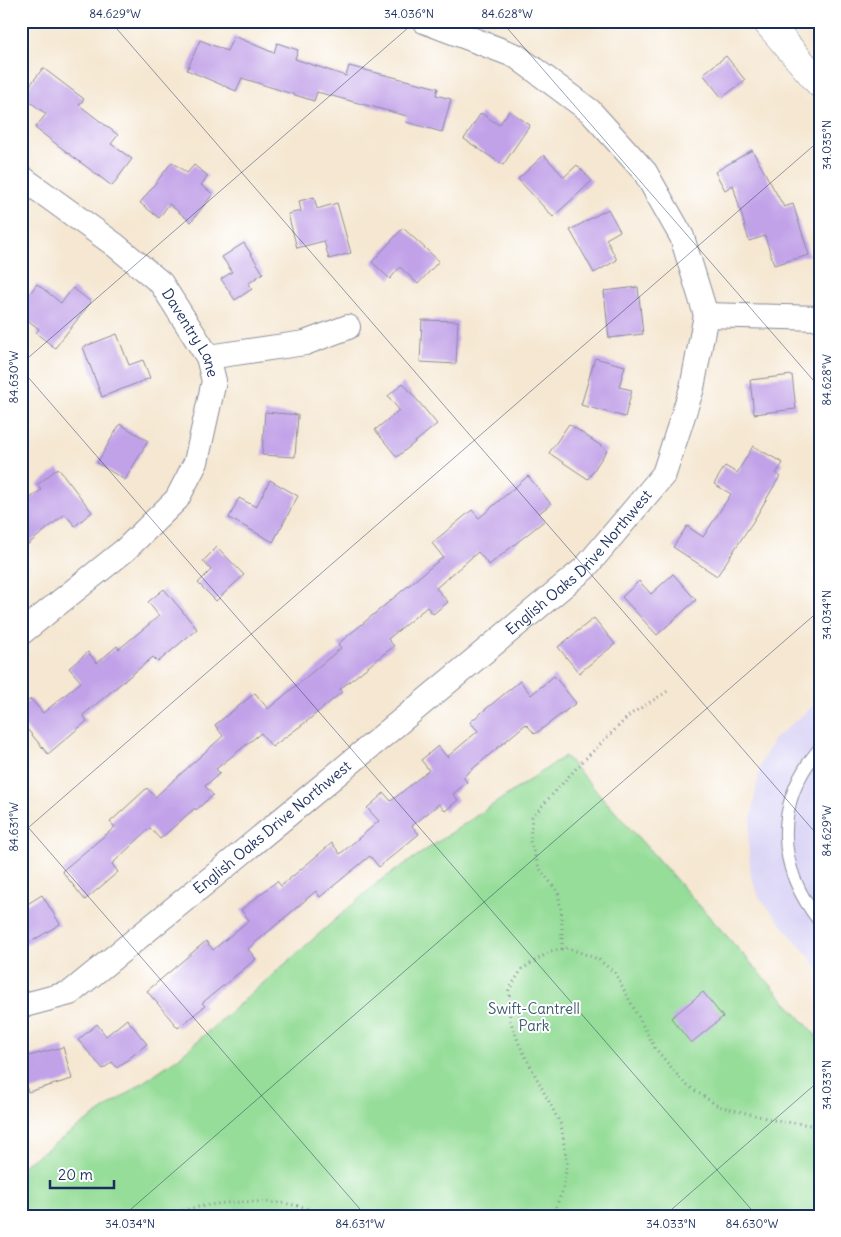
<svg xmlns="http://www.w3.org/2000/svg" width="841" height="1237" font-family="Delius,sans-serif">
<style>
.built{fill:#dcd6f6}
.green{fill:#95dd98;stroke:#58867b}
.forest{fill:#78bc80;stroke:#4a766f}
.building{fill:#c1a1e8}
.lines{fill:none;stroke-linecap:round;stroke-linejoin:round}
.service-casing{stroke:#888b98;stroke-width:14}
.minor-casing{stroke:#888b98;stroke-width:26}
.tertiary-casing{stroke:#888b98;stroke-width:29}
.path{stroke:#888b98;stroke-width:3;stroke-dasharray:1 4;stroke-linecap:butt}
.service{stroke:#fff;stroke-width:12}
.minor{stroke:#fff;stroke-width:24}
.tertiary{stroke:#fff;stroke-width:28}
.ticks{fill:none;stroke:#1b2f5e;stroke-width:1;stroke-opacity:0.45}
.labels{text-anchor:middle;stroke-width:4;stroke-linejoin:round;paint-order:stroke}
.street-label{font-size:15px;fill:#1b2f5e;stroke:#fff}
.park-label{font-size:15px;fill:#3a5a6c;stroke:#fff}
.neatline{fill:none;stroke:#1b2f5e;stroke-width:2}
.ticks-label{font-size:12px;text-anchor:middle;fill:#1b2f5e}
</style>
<rect width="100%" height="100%" fill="#fff"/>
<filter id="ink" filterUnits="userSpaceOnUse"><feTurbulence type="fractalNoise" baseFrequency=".02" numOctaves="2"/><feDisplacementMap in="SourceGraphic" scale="10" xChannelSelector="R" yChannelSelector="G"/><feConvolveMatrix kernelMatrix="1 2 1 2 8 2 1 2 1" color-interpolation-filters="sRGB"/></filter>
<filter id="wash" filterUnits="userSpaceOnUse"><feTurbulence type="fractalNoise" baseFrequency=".0096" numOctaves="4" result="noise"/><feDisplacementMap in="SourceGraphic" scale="20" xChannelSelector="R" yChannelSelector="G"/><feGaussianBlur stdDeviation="1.12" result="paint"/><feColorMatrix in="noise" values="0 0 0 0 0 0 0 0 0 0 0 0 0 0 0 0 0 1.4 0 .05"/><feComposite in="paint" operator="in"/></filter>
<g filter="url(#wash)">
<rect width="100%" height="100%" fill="#f5e7d1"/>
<path class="built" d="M820,700V970L759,897L751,876L748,840L760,765L774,739Z"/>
<path class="green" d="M565,756L820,1040V1216H21V1167L178,1058L377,883Z"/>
<path class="forest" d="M255,1211L284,1216H205Z"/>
<g id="blocks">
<path class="building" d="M234,36L274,53L277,43L298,50L295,59L346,76L349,66L438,88L436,95L451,99L442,132L406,122L407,116L317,92L314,101L242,78L236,91L187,70L200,40L227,51Z
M726,56L745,80L722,98L703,74Z
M43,68L84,99L79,105L118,135L111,144L132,159L112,186L35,128L46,114L22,96Z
M509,111L530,125L503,165L464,139L481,113L499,125Z
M752,150L784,207L793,204L809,255L774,265L765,236L749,241L733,185L725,190L715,172Z
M544,155L564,177L577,165L592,181L553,217L518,179Z
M172,162L187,173L194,165L208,176L201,185L213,194L191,222L169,204L159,218L140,203Z
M314,197L317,209L337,203L351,253L329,259L324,241L297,248L288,214L301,211L299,201Z
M608,209L620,231L606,239L617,260L594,273L570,230Z
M403,228L439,261L418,284L400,267L390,279L372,262Z
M244,243L263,273L248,284L252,289L235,300L221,279L232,272L222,257Z
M37,284L61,303L73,288L91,302L55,348L36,333L39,329L21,315V305Z
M638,287L643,334L609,338L604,291Z
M422,320L458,321L456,364L420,362Z
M117,334L129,365L143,360L150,378L102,397L83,347Z
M595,358L625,366L619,387L632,390L625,417L581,405Z
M792,375L796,409L754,414L750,380Z
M403,383L437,424L397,457L375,430L399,410L388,396Z
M265,412L298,415L295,457L262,455Z
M120,424L148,441L125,480L97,463Z
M569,424L607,450L588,479L549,453Z
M753,446L783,463L776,474L780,476L754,520L717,576L673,547L687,526L703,537L731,494L714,484L725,466L737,473Z
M58,468L92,512L75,526L65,514L21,550V505L41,490L37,485Z
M528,476L551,504L538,514L544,521L489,565L478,552L436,588L448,602L433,614L427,607L388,639L394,646L340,689L342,692L306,722L272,747L261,733L216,769L220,773L205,786L213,795L196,810L195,808L160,839L150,828L112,864L118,872L85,900L62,871L115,827L110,822L147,788L155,797L223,736L215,725L255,693L268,709L341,648L338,644L443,557L432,543L472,510L479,518Z
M270,480L298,496L273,542L229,518L239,498L256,507Z
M217,547L244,575L216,601L198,583L211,570L203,561Z
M673,574L696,600L657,635L622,597L639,581L651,594Z
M164,589L197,629L158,662L153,657L83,715L87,721L48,754L21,722V707L31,699L43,713L81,682L69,668L88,652L97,663L117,646L119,649L159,616L148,602Z
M594,618L615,644L579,673L558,647Z
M554,676L576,703L535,734L526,724L463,777L467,782L453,794L458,800L445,811L439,804L412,826L419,834L379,867L370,856L320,897L316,891L248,949L256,959L202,1003L205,1006L178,1028L147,991L206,941L213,950L249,920L241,910L277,881L281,886L332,843L340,854L379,821L367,808L384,793L391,801L429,770L421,760L438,746L447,757L478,731L470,722L520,681L531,695Z
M42,895L60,924L21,948V908Z
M703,992L723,1017L691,1043L671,1018Z
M127,1019L147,1044L117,1068L112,1062L103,1069L78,1040L97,1024L106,1036Z
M63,1047L72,1079L28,1092L21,1071V1058Z"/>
</g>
</g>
<g filter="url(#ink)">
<use href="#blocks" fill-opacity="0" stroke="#888b98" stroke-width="1"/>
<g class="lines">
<defs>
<path id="service" d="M820,748C773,803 776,867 820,922"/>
<g id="minor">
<path id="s1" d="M21,177L115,245L161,283L208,357L214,381L196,462L177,499L125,550L21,633"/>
<path d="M706,315L820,318"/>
<path d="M208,357L305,343L348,327"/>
<path id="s2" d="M21,1006L70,993L220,871L585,568L664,474L692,388L706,315L682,237L645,172L590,111L516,56L424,21"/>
</g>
<path id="tertiary" d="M766,21L820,84"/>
</defs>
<use href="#service" class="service-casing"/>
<use href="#minor" class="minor-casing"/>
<use href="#tertiary" class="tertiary-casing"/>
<path class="path" d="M562,949V917L558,892L539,868L530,841L532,817L580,764L631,714L668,691
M169,1216C202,1201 264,1198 299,1206C308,1208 316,1213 325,1216
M552,1216L563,1190L567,1163L561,1125L520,1046L510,1020L509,990L522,969L551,951L568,948L598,959L615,973L655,1048L685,1084L718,1106L778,1121L811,1125L820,1130"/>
<use href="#service" class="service"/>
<use href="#minor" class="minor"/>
<use href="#tertiary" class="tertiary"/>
</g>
</g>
<path class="ticks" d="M110,21L820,838M501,21L820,388M21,364L416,21M21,369L757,1216M21,819L366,1216M21,834L820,140M123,1216L820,610M664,1216L820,1080"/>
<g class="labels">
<g class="street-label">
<text dy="5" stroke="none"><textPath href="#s1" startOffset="234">Daventry Lane</textPath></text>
<text dy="5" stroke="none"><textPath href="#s2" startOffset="718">English Oaks Drive Northwest</textPath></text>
<text dy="5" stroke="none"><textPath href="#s2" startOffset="312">English Oaks Drive Northwest</textPath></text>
</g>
<g class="park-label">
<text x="534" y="1014">Swift-Cantrell<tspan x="534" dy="17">Park</tspan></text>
</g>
</g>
<rect width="841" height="1237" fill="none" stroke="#fff" stroke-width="55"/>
<path d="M50 1180v8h64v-8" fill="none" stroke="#1b2f5e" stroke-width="2.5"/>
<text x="58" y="1180" font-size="15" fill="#1b2f5e" stroke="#ffffff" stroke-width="4" paint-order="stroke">20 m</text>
<rect x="28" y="28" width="786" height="1182" class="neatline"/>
<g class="ticks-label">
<text x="115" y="18">84.629°W</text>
<text x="409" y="18">34.036°N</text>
<text x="507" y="18">84.628°W</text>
<text transform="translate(827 145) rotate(-90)" y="4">34.035°N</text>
<text transform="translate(14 377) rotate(-90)" y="4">84.630°W</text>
<text transform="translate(827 380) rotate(-90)" y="4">84.628°W</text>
<text transform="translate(827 615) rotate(-90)" y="4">34.034°N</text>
<text transform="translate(14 827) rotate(-90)" y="4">84.631°W</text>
<text transform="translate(827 831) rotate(-90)" y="4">84.629°W</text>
<text transform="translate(827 1085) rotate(-90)" y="4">34.033°N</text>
<text x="130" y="1228">34.034°N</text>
<text x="360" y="1228">84.631°W</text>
<text x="671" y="1228">34.033°N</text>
<text x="752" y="1228">84.630°W</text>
</g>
</svg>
